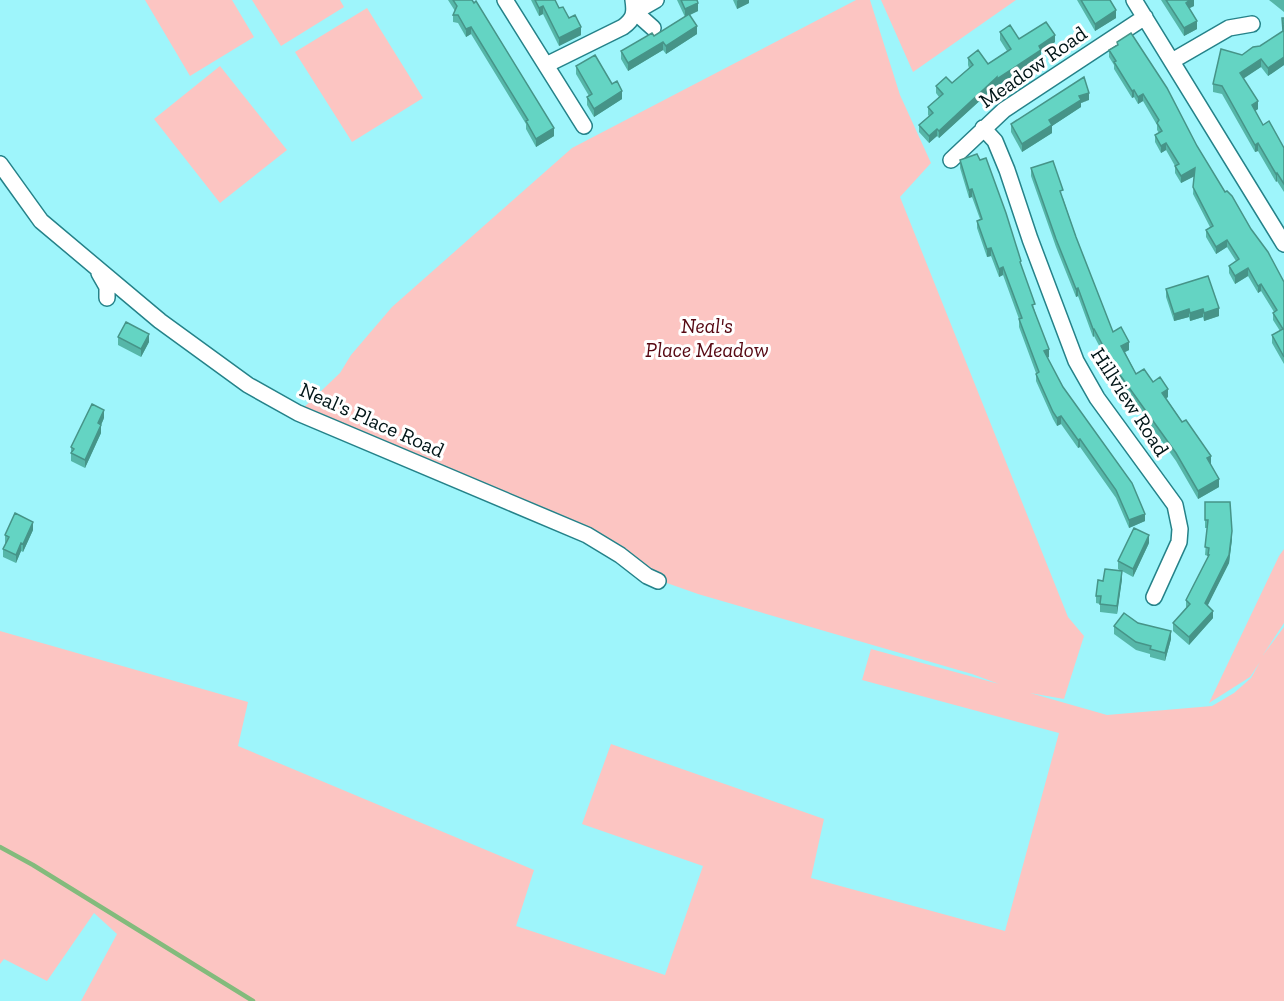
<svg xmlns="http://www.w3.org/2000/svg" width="1284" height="1001" font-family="'Zilla Slab',serif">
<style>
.green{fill:#fcc5c2}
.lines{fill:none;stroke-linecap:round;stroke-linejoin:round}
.stream{stroke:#83bb7c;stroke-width:4.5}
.minor-casing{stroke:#258289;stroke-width:18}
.minor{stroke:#fff;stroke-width:15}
.wall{fill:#56b6a8}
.shaded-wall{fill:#469488}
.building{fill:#64d4c3;stroke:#469488;stroke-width:1.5}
.labels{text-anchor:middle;stroke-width:6;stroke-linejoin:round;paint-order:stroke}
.street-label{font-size:21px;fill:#001517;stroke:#fff}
.park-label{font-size:21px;font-style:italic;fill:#560812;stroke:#fff}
</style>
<rect width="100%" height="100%" fill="#9ef5fb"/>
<path class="green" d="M145,0H232L254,37L190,76Z
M252,0H340L344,7L281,46Z
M856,0H870L900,95L931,163L900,197L1068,617L1084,636L1064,699L1030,693L1107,715L1212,706L1234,693L1251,678L1260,662L1250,677L1209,703L1279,556L1284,549V623L1263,655L1284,627V1001H81L117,934L94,913L47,981L4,959L0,964V631L248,702L238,746L534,870L516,926L665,975L703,866L582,824L611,744L824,819L811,878L1005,931L1059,733L862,680L871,649L999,684L972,674L698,594L647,576L620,555L298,413L340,373L351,355L392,307L572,148Z
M881,0H1016L913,72Z
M367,8L423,98L352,142L295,52Z
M220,66L287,150L220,203L154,119Z"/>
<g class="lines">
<path class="stream" d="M0,847L33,865L253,1001"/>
<defs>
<path id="minor" d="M505,0L584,126
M1134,0L1284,244
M653,28L635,12L656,0
M1172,61L1229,28L1252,24
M546,65L623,27C634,19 635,13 633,0
M983,128L995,141L1007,170L1030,239L1076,361L1097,398L1175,505L1180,529L1179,542L1154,597
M951,160L1004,110L1145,17
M0,164L41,221L160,321L248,385L298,413L587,535L620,555L647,576L658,581
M99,273L107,287V298"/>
</defs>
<use href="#minor" class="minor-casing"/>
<use href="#minor" class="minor"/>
</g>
<path class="wall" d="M448,0H472L554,136L536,147L526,129V124L471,34L466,37L458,23L453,22V15L455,11Z
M531,0H555L559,8L569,18L581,35L559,46L543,14L539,16Z
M677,0H697L698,11L690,15L697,34L666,54L663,50L628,71L621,59V51L654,36L685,17Z
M733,0H749V3L737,9Z
M1077,0H1110L1116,18L1095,31Z
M1161,0H1194V6L1189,8L1197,29L1184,36Z
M1269,0H1284V12Z
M1282,18H1284V65L1268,76L1261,67L1243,78L1258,109L1255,111L1263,125L1284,148V192L1277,181L1276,182L1258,151L1255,152L1222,94L1213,92V84L1242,55L1260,46L1283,32Z
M1000,32L1019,39L1055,42L1041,51V57L997,86V85L939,138L937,136L929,143L919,132V125L929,116L928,115V107L939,97L936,93V86L952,83L969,68L968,65V58L988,64L1007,51L1000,40Z
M1117,42L1197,146L1225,192L1251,229L1284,282V364L1272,343V335L1280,331L1273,320V313L1274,312L1261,291L1258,293L1248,276L1235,284L1229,273V266L1236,261L1227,247L1216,254L1206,237V230L1210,227L1193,194L1194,176L1181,183L1175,173V166L1166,150L1161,153L1155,142V135L1159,133L1157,130V125L1143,101L1138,104L1134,97L1132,98L1114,69V65L1109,57V50L1117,46Z
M576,66L612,84L622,99L594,117L587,105V97L589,96L576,74Z
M1089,100L1081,103V107L1052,126V133L1022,152L1011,132V124Z
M960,160L1021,266L1049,357L1047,358L1063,387L1145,521L1129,528L1116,498L1080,447L1078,448L1061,424L1057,426L1053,419L1036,381V373L1019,327V319L1003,275L999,277L991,256L987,257L977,228V221L980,219L972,197L969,198L960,168Z
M1031,168L1063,198L1076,237L1113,332L1129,350L1125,352L1136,374L1153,382L1168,397L1166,398L1211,464H1210L1219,487L1198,499L1176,461L1115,376L1094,336L1093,337L1078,296L1076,297L1056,247L1031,176Z
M1166,289L1219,316L1204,321L1203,317L1190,321L1189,317L1174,321L1166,297Z
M118,337L149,342L141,357L118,345Z
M104,418L101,425V433L85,468L71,461V447Z
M1205,502L1232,539L1229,563L1207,606L1213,618L1189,645L1173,631V623L1186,608V600L1208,558V556L1205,555L1207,528H1205Z
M33,530L23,552L21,551L16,563L3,557V549L6,544L5,543V535Z
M1149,543L1133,577L1122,571V579L1117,614L1100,612V604L1096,603V596L1103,581L1121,571L1118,569V561Z
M1138,623L1171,639L1165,661L1150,657V654L1136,650L1114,634V626Z"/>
<path class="shaded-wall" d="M738,0H749V3L737,9V1Z
M1190,0H1194V6L1186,10V3Z
M698,3V11L685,17V9Z
M543,6V14L539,16V8Z
M1116,10V18L1095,31V24Z
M1197,21V29L1184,36V28Z
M697,26V34L666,54V46Z
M471,27V34L466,37V29Z
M581,27V35L559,46V38Z
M1055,35V42L1041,51V57L997,86V79L1039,46Z
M663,42V50L628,71V63Z
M1284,57V65L1268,76V68Z
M1261,59V67L1240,81V73Z
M997,77V85L939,138V131Z
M1134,90V97L1132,98V91Z
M622,91V99L594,117V109Z
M1089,93V100L1081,103V107L1052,126V133L1022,152V144L1049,120L1079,96Z
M1143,94V101L1138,104V97Z
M1258,101V109L1252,113V105Z
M554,128V136L536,147V139Z
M937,129V136L929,143V136Z
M1166,143V150L1161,153V146Z
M1258,143V151L1255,152V145Z
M1195,168V176L1181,183V176Z
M1277,173V181L1276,182V174Z
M972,189V197L969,198V190Z
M1227,240V247L1216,254V247Z
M991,248V256L987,257V249Z
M1003,267V275L999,277V269Z
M1248,268V276L1235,284V276Z
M1261,284V291L1258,293V286Z
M1078,288V296L1076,297V289Z
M1219,308V316L1204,321V313Z
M1189,309V317L1174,321V314Z
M1203,309V317L1190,321V313Z
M1093,329H1094V336L1093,337Z
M149,334V342L141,357V349Z
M1129,342V350L1121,354V346Z
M1049,349V357L1044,359V351Z
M1168,389V397L1162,401V393Z
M104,410V418L101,425V433L85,468V460L98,423Z
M1061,416V424L1057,426V418Z
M1080,439V447L1078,448V440Z
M1211,456V464L1207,466V458Z
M1219,479V487L1198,499V491Z
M1145,514V521L1129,528V520Z
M33,522V530L23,552V544Z
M1232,531V539L1229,563L1205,611V603Z
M1149,535V543L1133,577V569Z
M21,543V551L16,563V555Z
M1122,571V579L1117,614V606Z
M1213,611V618L1189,645V637Z
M1171,631V639L1165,661V653Z"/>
<path class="building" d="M453,0H472L474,3L476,1L554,128L536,139L526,121L528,120L471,27L466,29L458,15H453L457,6Z
M535,0H555L559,8L563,7L569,18L575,15L581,27L559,38L543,6L539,8Z
M681,0H697L698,3L685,9Z
M1081,0H1110L1116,10L1095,24Z
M1166,0H1190L1186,3L1197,21L1184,28Z
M689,14L697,26L666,46L663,42L628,63L621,51L652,33L654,36Z
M1282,18H1284V57L1268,68L1261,59L1240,73L1258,101L1252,105L1263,125L1269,121L1284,148V184L1277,173L1276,174L1258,143L1255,145L1222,86L1213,84L1221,49L1242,55L1253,47L1260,46L1283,31Z
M1046,22L1055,35L1039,46L1041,50L997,79V77L939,131L937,129L929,136L919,125L933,113L928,107L943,94L936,86L946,77L952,83L973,65L968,58L978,50L988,64L1011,49L1000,32L1010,25L1019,39Z
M1131,33L1167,88L1197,146L1225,192L1227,191L1232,196L1251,229L1268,252L1284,282V357L1272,335L1283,329L1273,313L1277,310L1261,284L1258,286L1248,268L1235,276L1229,266L1239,259L1227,240L1216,247L1206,230L1213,226L1193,187L1195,168L1181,176L1175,166L1179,164L1166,143L1161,146L1155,135L1162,131L1157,123L1159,120L1143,94L1138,97L1134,90L1132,91L1114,62L1116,61L1109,50L1118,45L1117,42Z
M595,55L612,84L617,81L622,91L594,109L587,97L592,94L576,66Z
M1084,77L1089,93L1079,96L1081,100L1049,120L1052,125L1022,144L1011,124Z
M977,154L980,160L986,158L1006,213L1021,261L1020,262L1035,304L1032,305L1049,349L1044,351L1063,387L1132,483L1145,514L1129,520L1116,490L1080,439L1078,440L1061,416L1057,418L1053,412L1036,374L1039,372L1019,319L1022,318L1003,267L999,269L991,248L987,249L977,221L982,219L972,189L969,190L960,160Z
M1053,161L1063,190L1060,191L1076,237L1113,332L1121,327L1129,342L1121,346L1136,374L1144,369L1153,382L1160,377L1168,389L1162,393L1182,422L1186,420L1211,456L1207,458L1219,479L1198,491L1176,453L1115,368L1094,329H1093L1078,288L1076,289L1056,239L1031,168Z
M1208,276L1219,308L1204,313L1203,309L1190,313L1189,309L1174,314L1166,289Z
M126,322L149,334L141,349L118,337Z
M92,404L104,410L98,423L101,425L85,460L71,453L74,449L71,447Z
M1205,502H1230L1232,531L1229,555L1205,603L1213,611L1189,637L1173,623L1190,604L1186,600L1209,555H1208L1209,548L1205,547L1208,520H1205Z
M15,513L33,522L23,544L21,543L16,555L3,549L9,537L5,535Z
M1134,528L1149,535L1133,569L1118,561Z
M1105,569L1122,571L1117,606L1100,604L1101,596H1096L1098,580L1103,581Z
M1124,613L1138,623L1171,631L1165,653L1150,649L1151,646L1136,642L1114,626Z"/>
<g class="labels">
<g class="street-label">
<text transform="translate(1033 67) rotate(-35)" y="7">Meadow Road</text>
<text transform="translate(1130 402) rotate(57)" y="7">Hillview Road</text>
<text transform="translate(372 420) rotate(24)" y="7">Neal's Place Road</text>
</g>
<g class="park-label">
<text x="707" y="333">Neal's<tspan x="707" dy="24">Place Meadow</tspan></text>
</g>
</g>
</svg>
